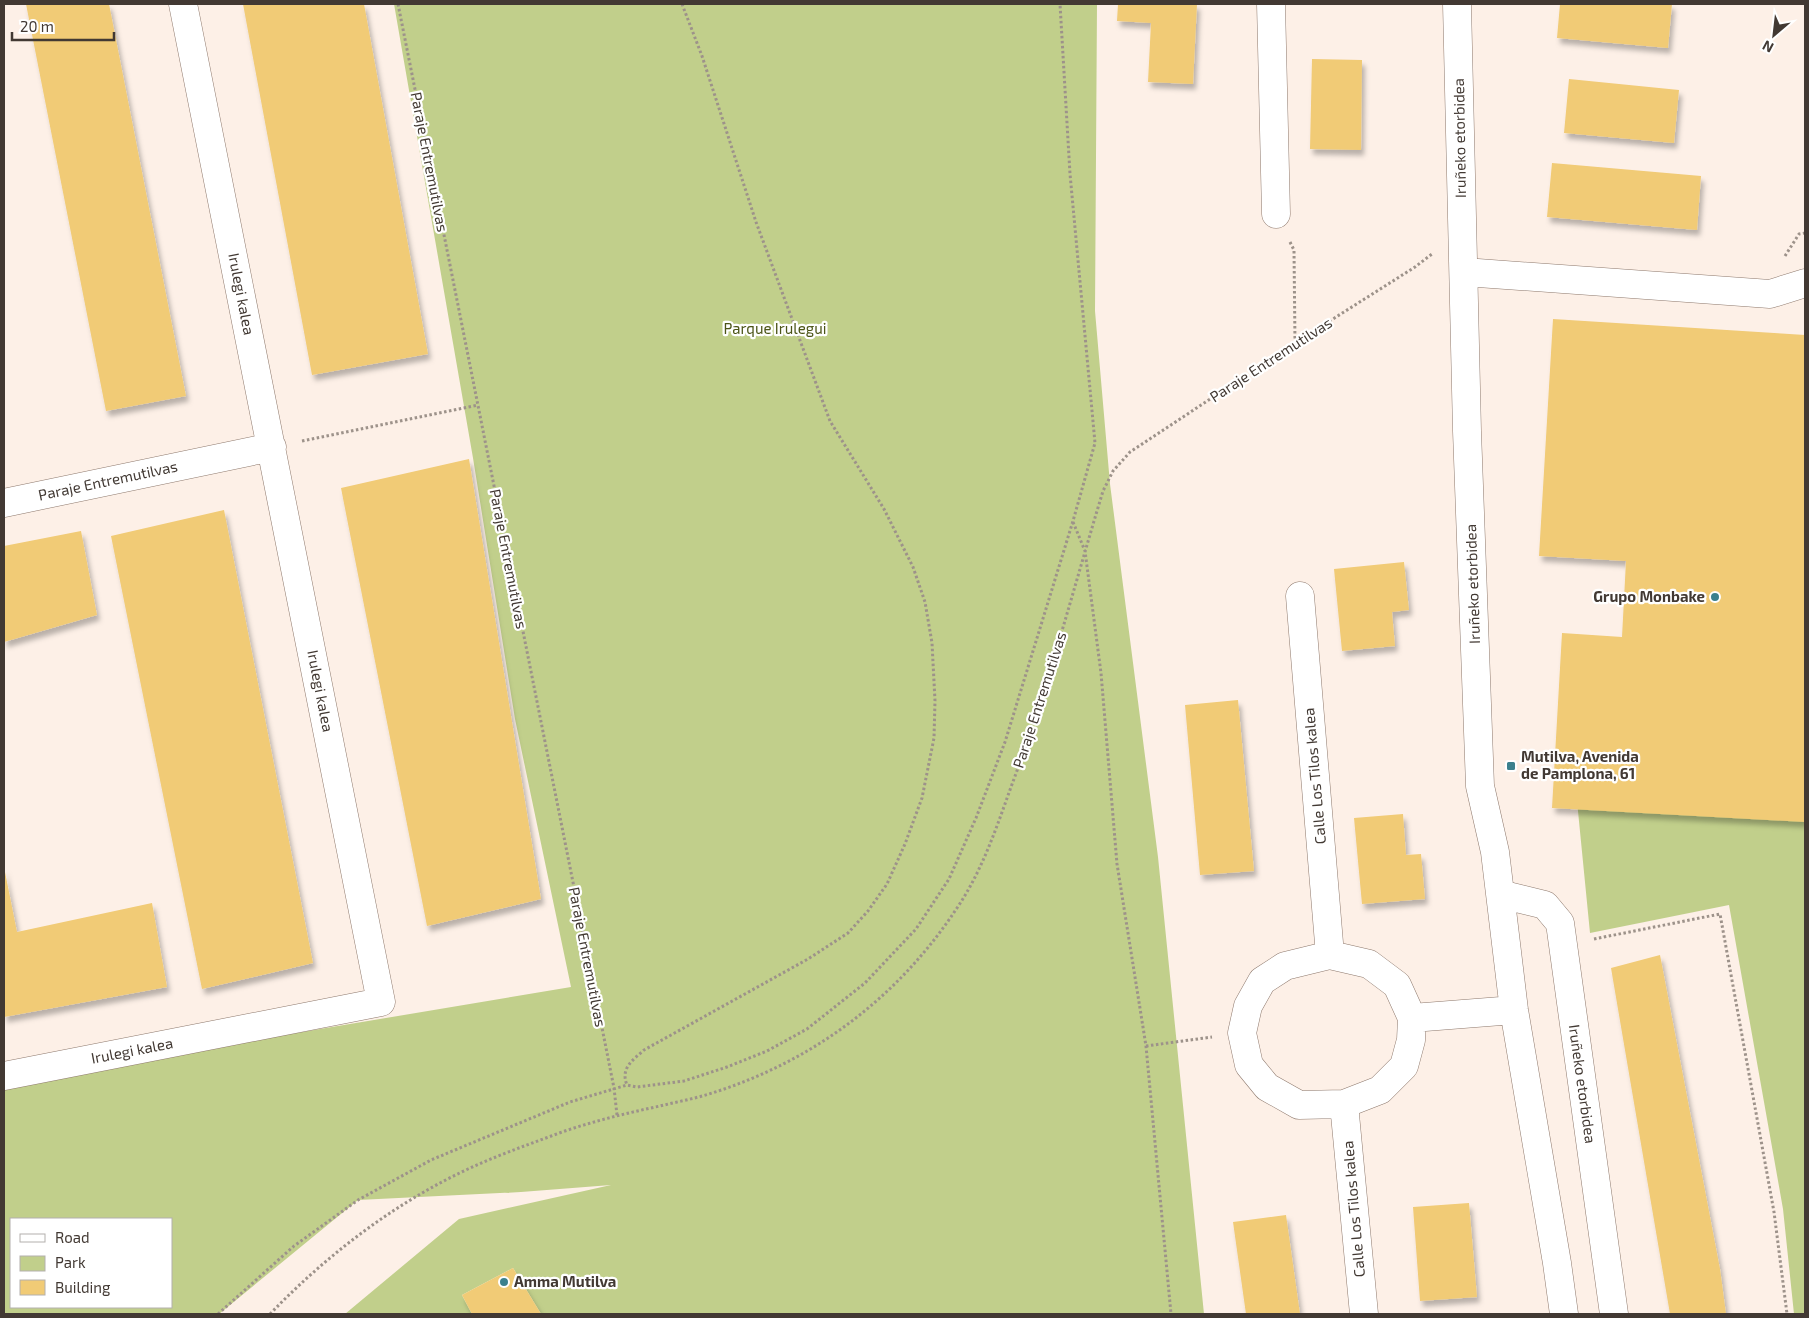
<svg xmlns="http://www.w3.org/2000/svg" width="1809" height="1318" font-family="'Exo 2',sans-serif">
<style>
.green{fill:#c1cf8b;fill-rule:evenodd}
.building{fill:#f1cb76;filter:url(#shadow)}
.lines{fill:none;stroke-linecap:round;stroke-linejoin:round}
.minor-casing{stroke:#8e796d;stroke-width:29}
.path{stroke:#9d928a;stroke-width:3;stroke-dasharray:2.5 2.5;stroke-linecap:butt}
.minor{stroke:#fff;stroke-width:28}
.poi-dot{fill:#3b808d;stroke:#fff;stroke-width:2}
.labels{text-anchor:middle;stroke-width:4.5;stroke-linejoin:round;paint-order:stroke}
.street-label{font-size:15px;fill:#423933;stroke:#fff}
.park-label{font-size:15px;fill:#4b5416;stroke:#fff}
.poi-label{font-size:15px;font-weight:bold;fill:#423933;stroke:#fff;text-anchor:start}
</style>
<defs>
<filter id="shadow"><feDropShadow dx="3" dy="5.5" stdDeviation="2.5" flood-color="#0004"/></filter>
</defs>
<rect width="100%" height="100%" fill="#fdf0e7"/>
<path class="green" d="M394,4H1097L1095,311L1110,484L1158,857L1204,1314H541L513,1268L462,1295L472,1314H345L459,1219L611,1185L521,1192L358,1200L219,1314H4V1082L571,987L515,719L473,458ZM11,1219H171V1307H11Z
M1577,801L1805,821V1314H1794L1783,1209L1729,905L1590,933Z"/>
<path class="building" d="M26,4H109L186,396L106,411Z
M243,4H364L428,354L312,375Z
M1118,4H1197L1193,84L1148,82L1151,23L1117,21Z
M1560,4H1672L1668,48L1557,38Z
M1312,59L1362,60L1361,150L1310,149Z
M1569,79L1679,90L1674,143L1564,133Z
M1552,163L1701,176L1697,230L1547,217Z
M1553,319L1805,335V822L1552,808L1562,633L1622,637L1626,561L1539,556Z
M469,459L541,899L427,926L341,488Z
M224,510L313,963L202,989L111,536Z
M81,531L97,615L4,642V546Z
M1404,562L1409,610L1392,612L1395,646L1342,651L1334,569Z
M1238,700L1254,871L1200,875L1185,705Z
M1403,814L1406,855L1421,854L1425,899L1362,904L1354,818Z
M4,867L17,932L152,903L167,987L4,1017Z
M1660,955L1720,1269L1726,1314H1670L1611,968Z
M1469,1203L1477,1297L1420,1301L1413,1207Z
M1286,1215L1300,1314H1246L1233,1222Z
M513,1268L541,1314H472L462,1295Z"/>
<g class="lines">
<defs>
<path id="minor" d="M1271,4L1276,214
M1457,4L1467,431L1480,786L1495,852L1514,1010L1557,1263L1564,1314
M1464,272L1770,294L1805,283
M4,503L272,447
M1300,596L1330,955
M1500,894L1545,905L1560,923L1614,1314
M1330,955L1369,964L1397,985L1412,1018L1411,1040L1404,1066L1380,1090L1344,1104L1299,1105L1267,1087L1249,1065L1242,1033L1248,1006L1262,981L1285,966Z
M1412,1018L1514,1010
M4,1076L381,1002L183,4
M1344,1104L1364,1314"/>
</defs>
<use href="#minor" class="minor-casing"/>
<path class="path" d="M398,4L614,1088L617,1115
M682,4L702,56L756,222L830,421L884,509L913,567L925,602L932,643L935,701L934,738L922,798L905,844L887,884L868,911L848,933L808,959L644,1050C633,1060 620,1068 627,1085L637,1087L684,1081L727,1067L767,1051L807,1029L865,983L916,929L949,879L976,818L1005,742L1073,521L1095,443L1070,174L1060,4
M1290,242L1294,250L1295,342
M1785,256L1799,234L1805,233
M302,441L478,405
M1073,522L1085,551L1101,673L1117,864L1146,1046L1171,1314
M1594,939L1720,914L1774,1212L1787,1314
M1146,1046L1212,1037
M218,1314L294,1246L358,1200L431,1160L570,1102L627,1085
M270,1314C327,1255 393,1204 468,1169C498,1155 530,1144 562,1132C594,1121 627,1113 660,1106C676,1102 693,1099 709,1094C812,1062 897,999 957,908C982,871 996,829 1011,787C1047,691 1073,590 1103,491L1113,471L1130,452L1295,343L1415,267L1432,254"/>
<use href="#minor" class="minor"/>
</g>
<g class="poi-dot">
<circle cx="1715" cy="597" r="5"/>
<rect x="1506" y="761" width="10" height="10" rx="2.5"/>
<circle cx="504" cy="1282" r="5"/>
</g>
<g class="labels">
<g class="street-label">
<text transform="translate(1460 138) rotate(-91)" y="5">Iruñeko etorbidea</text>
<text transform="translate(429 162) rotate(79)" y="5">Paraje Entremutilvas</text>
<text transform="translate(241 294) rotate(79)" y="5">Irulegi kalea</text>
<text transform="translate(1271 360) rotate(-33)" y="5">Paraje Entremutilvas</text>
<text transform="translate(108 481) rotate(-12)" y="5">Paraje Entremutilvas</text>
<text transform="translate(508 559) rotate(79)" y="5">Paraje Entremutilvas</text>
<text transform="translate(1473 584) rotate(-92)" y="5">Iruñeko etorbidea</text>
<text transform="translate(320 691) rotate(79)" y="5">Irulegi kalea</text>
<text transform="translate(1040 700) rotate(-72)" y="5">Paraje Entremutilvas</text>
<text transform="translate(1315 776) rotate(-95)" y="5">Calle Los Tilos kalea</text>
<text transform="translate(587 957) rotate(79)" y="5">Paraje Entremutilvas</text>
<text transform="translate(132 1051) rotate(-11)" y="5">Irulegi kalea</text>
<text transform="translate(1582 1084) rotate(82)" y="5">Iruñeko etorbidea</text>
<text transform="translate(1354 1209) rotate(-95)" y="5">Calle Los Tilos kalea</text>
</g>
<g class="park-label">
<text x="775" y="334">Parque Irulegui</text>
</g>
<g class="poi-label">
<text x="1705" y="602" text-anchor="end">Grupo Monbake</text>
<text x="1521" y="762">Mutilva, Avenida<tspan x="1521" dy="17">de Pamplona, 61</tspan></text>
<text x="514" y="1287">Amma Mutilva</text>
</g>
</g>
<rect width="1809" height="1318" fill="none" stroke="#423933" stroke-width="10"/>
<rect x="10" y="1218" width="162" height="90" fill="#ffffff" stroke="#b3b0ad"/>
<rect x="20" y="1234" width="25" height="8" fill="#ffffff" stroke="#b3b0ad"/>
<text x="55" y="1243" font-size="15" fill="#423933">Road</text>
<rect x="20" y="1256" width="25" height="15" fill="#c1cf8b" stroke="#b3b0ad"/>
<text x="55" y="1268" font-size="15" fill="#423933">Park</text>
<rect x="20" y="1280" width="25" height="15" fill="#f1cb76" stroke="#b3b0ad"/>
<text x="55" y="1293" font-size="15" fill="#423933">Building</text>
<g transform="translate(1774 35) rotate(208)" stroke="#ffffff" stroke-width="4" paint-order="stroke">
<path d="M0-4L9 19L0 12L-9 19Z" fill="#423933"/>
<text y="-8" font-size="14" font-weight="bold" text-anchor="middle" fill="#423933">N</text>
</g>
<path d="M12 32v8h102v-8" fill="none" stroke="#423933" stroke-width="2.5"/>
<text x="20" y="32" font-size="15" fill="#423933" stroke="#ffffff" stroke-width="4" paint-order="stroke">20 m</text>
</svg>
